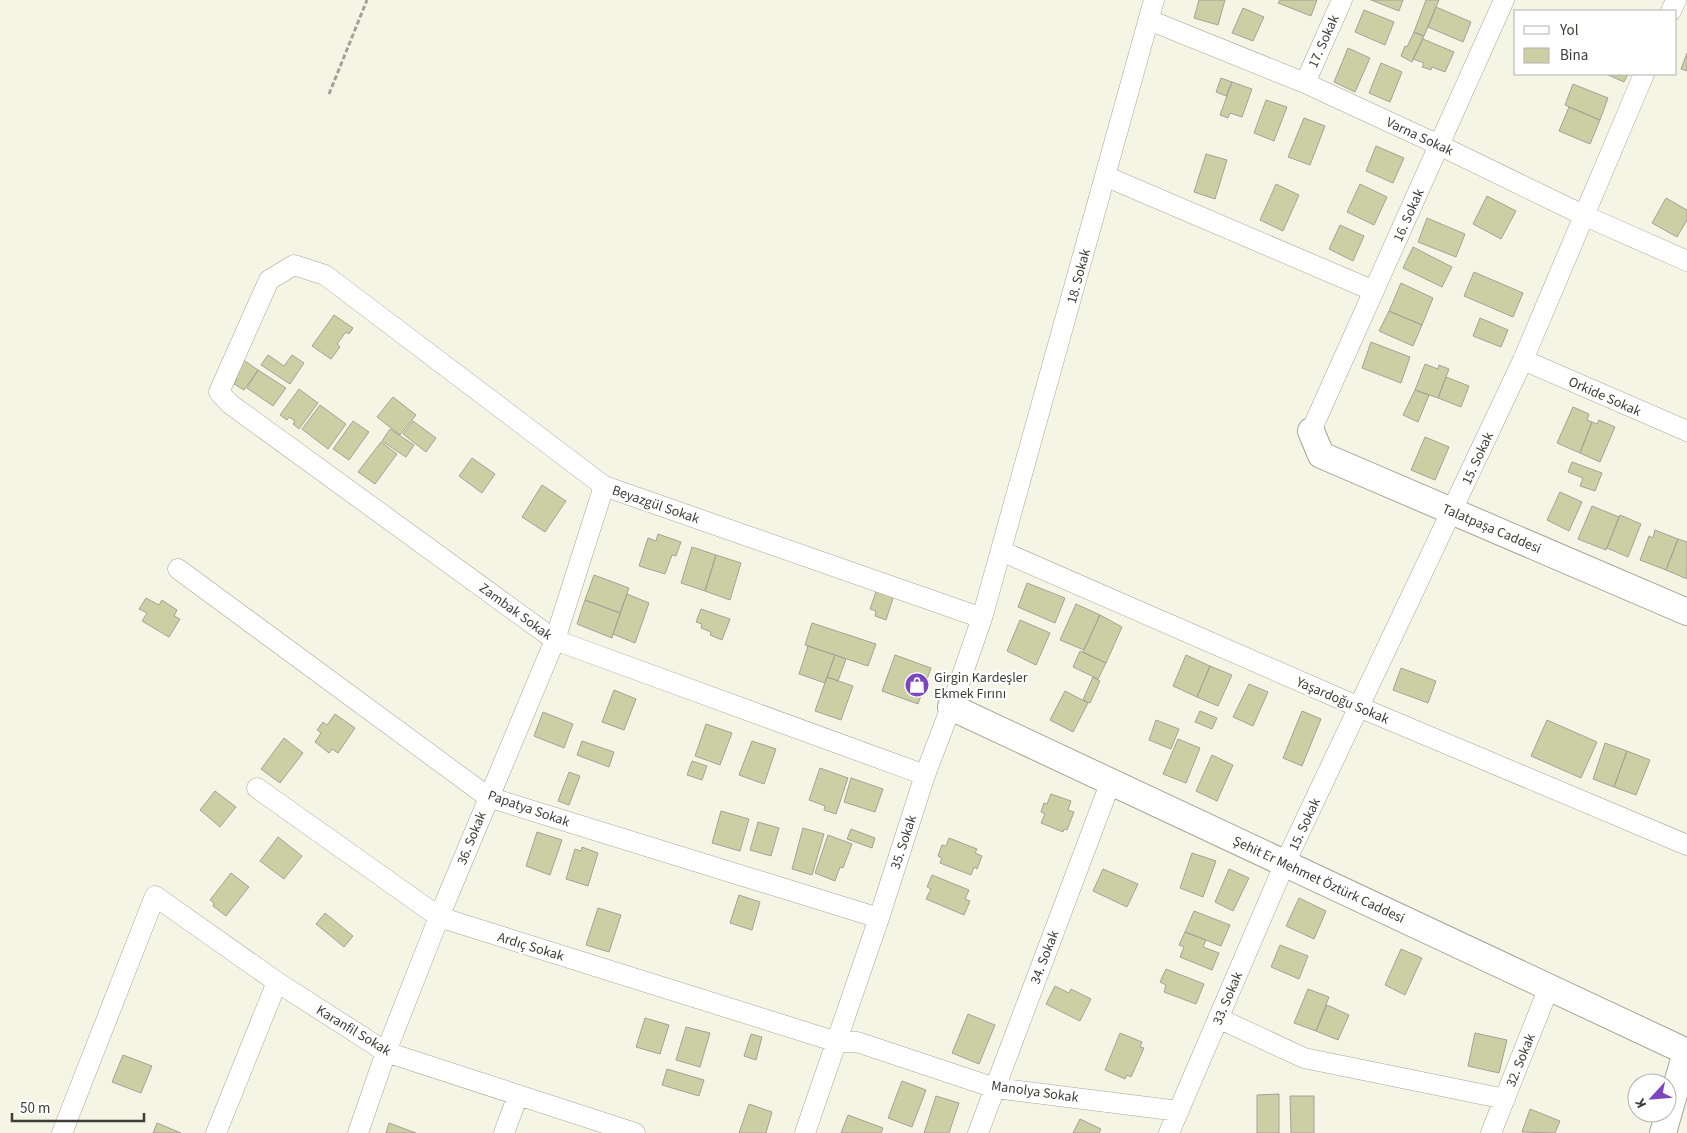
<svg xmlns="http://www.w3.org/2000/svg" width="1687" height="1133" font-family="'Source Sans 3',sans-serif">
<style>
.building{fill:#cccea3;stroke:#a3a495}
.lines{fill:none;stroke-linecap:round;stroke-linejoin:round}
.minor-casing{stroke:#a5a696;stroke-width:21}
.tertiary-casing{stroke:#a5a696;stroke-width:28}
.path{stroke:#a2a397;stroke-width:3;stroke-dasharray:5 2.5;stroke-linecap:butt}
.minor{stroke:#fff;stroke-width:20}
.tertiary{stroke:#fff;stroke-width:26}
.labels{text-anchor:middle;stroke-width:4.5;stroke-linejoin:round;paint-order:stroke}
.street-label{font-size:14px;fill:#3d3e37;stroke:#fff}
.poi-label{font-size:14px;fill:#3d3e37;stroke:#fff;text-anchor:start}
</style>
<rect width="100%" height="100%" fill="#f4f5e4"/>
<path class="building" d="M1199,0H1225L1218,25L1194,18Z
M1280,0H1317L1311,16L1278,3Z
M1371,0H1403L1399,11Z
M1426,0H1439L1424,36L1414,32Z
M1436,7L1471,22L1463,42L1428,27Z
M1243,8L1264,17L1253,41L1232,33Z
M1364,10L1394,22L1385,45L1355,32Z
M1414,32L1424,36L1412,62L1401,56L1405,46L1407,47Z
M1423,39L1454,52L1445,72L1432,67L1431,70L1422,67L1424,63L1413,59Z
M1348,48L1370,58L1355,92L1334,82Z
M1687,53V71L1681,69Z
M1381,63L1402,72L1390,102L1369,93Z
M1606,74H1628L1624,82Z
M1221,78L1232,82L1226,96L1216,92Z
M1232,82L1252,89L1242,117L1230,113L1228,118L1220,115Z
M1573,84L1608,98L1600,120L1565,105Z
M1266,100L1287,107L1274,141L1254,133Z
M1569,107L1600,120L1590,144L1559,131Z
M1304,118L1325,126L1310,165L1288,157Z
M1376,146L1404,158L1393,183L1366,171Z
M1206,154L1227,160L1215,199L1194,192Z
M1276,184L1299,195L1283,231L1260,220Z
M1360,184L1387,197L1374,225L1347,212Z
M1487,196L1516,211L1501,239L1473,224Z
M1666,198L1687,210V220L1677,237L1652,223Z
M1427,218L1465,234L1456,257L1418,242Z
M1340,225L1364,236L1353,261L1329,249Z
M1413,247L1452,267L1442,287L1403,268Z
M1474,272L1523,293L1513,317L1464,296Z
M1401,283L1433,298L1422,325L1389,311Z
M1389,311L1422,325L1413,346L1379,331Z
M334,315L353,328L349,334L346,332L337,344L340,347L331,359L312,346Z
M1480,318L1508,330L1501,347L1473,336Z
M1371,342L1410,357L1401,383L1362,368Z
M268,355L284,366L292,355L304,363L290,384L261,365Z
M242,359L258,370L244,390L234,384L237,379L232,375Z
M1425,364L1438,369L1439,365L1449,369L1438,398L1415,390Z
M258,370L286,388L273,406L247,388Z
M1446,377L1469,386L1461,407L1438,398Z
M299,389L318,403L299,429L293,424L295,421L289,417L287,420L280,415Z
M1415,390L1429,395L1418,422L1403,415Z
M393,397L416,415L400,435L377,417Z
M320,405L346,424L328,449L302,429Z
M1573,407L1589,414L1587,420L1592,422L1580,453L1557,443Z
M1599,420L1615,427L1600,462L1580,453L1592,422L1597,424Z
M353,421L369,432L349,460L333,449Z
M413,421L436,438L426,452L403,434Z
M390,429L414,445L406,457L382,441Z
M1425,437L1449,447L1435,480L1411,470Z
M381,442L397,454L375,484L358,472Z
M472,458L495,474L482,493L459,476Z
M1572,462L1602,473L1595,491L1580,486L1583,478L1568,472Z
M542,485L566,501L545,532L522,517Z
M1560,492L1582,502L1569,531L1547,520Z
M1592,506L1619,517L1606,550L1578,539Z
M1620,515L1641,524L1628,557L1607,548Z
M1655,530L1678,539L1666,570L1640,560L1649,536L1653,538Z
M658,534L681,542L676,556L672,555L665,574L639,566L648,538L656,541Z
M1678,539L1687,542V579L1666,570Z
M692,547L716,555L705,591L681,583Z
M716,555L741,563L730,600L705,591Z
M594,575L629,588L620,613L585,600Z
M1027,583L1065,598L1055,623L1018,607Z
M877,589L894,595L886,620L875,616L876,611L870,609Z
M627,594L649,603L635,643L613,634Z
M146,598L159,605L162,600L177,610L174,616L180,619L169,637L142,621L147,613L139,609Z
M585,600L620,613L612,638L577,624Z
M1076,604L1100,615L1084,650L1060,640Z
M701,609L730,619L722,640L710,635L711,632L701,628L702,624L696,622Z
M1100,615L1122,627L1106,663L1083,652Z
M1020,620L1050,633L1036,665L1007,651Z
M812,623L876,644L868,666L805,645Z
M808,646L835,655L825,683L799,674Z
M1080,651L1106,663L1098,679L1073,667Z
M835,655L846,659L838,681L827,677Z
M895,655L931,668L918,704L882,691Z
M1186,655L1210,666L1197,697L1173,686Z
M1210,666L1232,675L1218,706L1197,697Z
M1401,668L1436,681L1428,703L1393,690Z
M827,677L853,686L841,720L815,711Z
M1093,677L1100,681L1090,703L1083,700Z
M1249,684L1268,692L1253,726L1233,717Z
M614,690L636,699L624,730L602,722Z
M1065,691L1088,703L1073,732L1050,720Z
M1200,711L1217,718L1212,729L1195,722Z
M1302,711L1321,719L1302,766L1283,758Z
M543,712L573,724L564,748L534,736Z
M335,714L355,728L338,753L332,749L329,753L315,742L321,733L317,730L323,722L327,725Z
M1156,720L1179,729L1171,749L1149,740Z
M1547,720L1597,742L1581,778L1531,756Z
M706,724L732,733L720,765L695,756Z
M284,738L303,753L280,783L261,769Z
M1178,739L1200,748L1186,783L1163,774Z
M582,741L614,752L609,767L577,755Z
M752,741L776,749L764,784L739,775Z
M1605,743L1627,751L1614,787L1593,779Z
M1627,751L1650,760L1636,795L1614,787Z
M1212,755L1233,765L1217,801L1196,791Z
M692,761L707,766L702,780L687,775Z
M820,768L848,778L836,814L824,810L825,806L809,800Z
M569,772L580,776L569,805L558,801Z
M851,778L883,789L875,812L844,802Z
M215,791L236,807L220,827L200,810Z
M1051,794L1071,801L1068,810L1074,812L1067,830L1064,829L1063,832L1041,823L1045,814L1041,812L1044,803L1047,804Z
M721,811L749,819L740,851L712,843Z
M758,822L779,828L771,856L750,850Z
M803,828L824,834L812,875L792,869Z
M851,829L875,838L872,848L847,839Z
M537,832L562,840L550,875L526,866Z
M828,835L852,844L843,868L840,867L835,881L815,873Z
M278,837L302,856L284,879L260,861Z
M949,838L977,849L975,853L982,856L977,869L974,867L971,875L940,863L942,858L938,856L942,845L946,846Z
M582,847L598,853L588,886L566,879L575,849L581,851Z
M1192,853L1216,861L1203,897L1180,888Z
M1103,869L1138,884L1127,907L1093,891Z
M1229,869L1249,878L1233,911L1215,902Z
M231,873L249,887L226,916L213,906L214,903L210,900Z
M932,875L969,890L965,899L970,901L964,915L926,899L931,889L927,887Z
M739,895L760,902L752,930L730,923Z
M1299,898L1326,911L1314,939L1286,926Z
M598,908L621,915L609,952L586,945Z
M1194,911L1230,925L1221,946L1185,932Z
M325,913L353,936L344,947L316,924Z
M1185,932L1206,940L1203,947L1219,953L1212,970L1180,957L1184,947L1179,945Z
M1280,945L1308,956L1299,979L1271,967Z
M1401,949L1422,958L1405,995L1385,985Z
M1166,969L1204,984L1196,1004L1164,992L1166,985L1160,982Z
M1055,986L1069,993L1071,989L1091,999L1080,1021L1046,1004Z
M1308,989L1329,997L1316,1031L1294,1023Z
M1327,1005L1349,1015L1338,1040L1316,1031Z
M968,1014L995,1025L979,1064L952,1053Z
M645,1018L669,1025L660,1054L636,1047Z
M686,1027L710,1033L700,1067L676,1060Z
M1120,1033L1142,1042L1140,1047L1144,1048L1131,1077L1127,1075L1125,1079L1105,1070Z
M1475,1033L1507,1040L1499,1073L1468,1066Z
M751,1034L762,1037L756,1060L744,1056Z
M123,1055L152,1066L141,1093L112,1082Z
M667,1069L704,1080L699,1096L662,1085Z
M902,1081L926,1090L912,1127L888,1118Z
M1279,1094V1133H1257V1095Z
M936,1096L959,1103L949,1133H924Z
M1290,1096H1314V1133H1291Z
M749,1104L772,1112L766,1133H739Z
M1530,1109L1560,1121L1555,1133L1522,1132Z
M848,1115L883,1128L881,1133H841Z
M1080,1119L1101,1129L1099,1133H1073Z
M157,1123L181,1133H153Z
M389,1123L416,1133H386Z"/>
<g class="lines">
<defs>
<path id="minor" d="M1671,11L1676,0
M1149,20L1305,83L1439,145L1583,215L1687,261
M1305,83L1342,0
M1105,176L1374,291
M1523,360L1687,431
M1311,431L1504,0
M1001,551L1359,707L1687,845
M178,569L488,797L879,918
M925,775L555,640L230,404L219,392L269,280L294,265L325,275L604,486L982,618
M257,788L439,917L837,1042H857L995,1088L1179,1111
M1218,1018L1304,1058L1505,1099
M62,1133L155,896L277,982L386,1052L635,1133
M216,1133L277,982
M358,1133L386,1052L439,917L555,640L604,486
M504,1133L518,1095
M805,1133L879,918L925,775L951,707L982,618L1154,0
M978,1133L1111,781
M1169,1133L1285,863L1523,360L1644,74
M1491,1133L1549,987"/>
<path id="tertiary" d="M1311,431L1321,455L1687,612
M951,707L1687,1052
M1663,1133L1686,1052"/>
</defs>
<use href="#minor" class="minor-casing"/>
<use href="#tertiary" class="tertiary-casing"/>
<path class="path" d="M329,94L367,0"/>
<use href="#minor" class="minor"/>
<use href="#tertiary" class="tertiary"/>
</g>
<defs>
<symbol id="shop-disc" viewBox="-11 -11 22 22"><circle r="9.5" fill="#7c47be" stroke="#fff"/><path d="M-5-2.5h2.3a2.7 3.5 0 0 1 5.4 0H5L5.5 6h-11ZM-1.5-2.5h3a1.5 2.3 0 0 0-3 0Z" fill="#fff"/></symbol>
</defs>
<g fill-rule="evenodd">
<use href="#shop-disc" x="903" y="671" width="28" height="28"/>
</g>
<g class="labels">
<g class="street-label">
<text transform="translate(1323 41) rotate(-66)" y="5">17. Sokak</text>
<text transform="translate(1420 136) rotate(25)" y="5">Varna Sokak</text>
<text transform="translate(1408 215) rotate(-66)" y="5">16. Sokak</text>
<text transform="translate(1078 276) rotate(-75)" y="5">18. Sokak</text>
<text transform="translate(1605 396) rotate(24)" y="5">Orkide Sokak</text>
<text transform="translate(1477 458) rotate(-65)" y="5">15. Sokak</text>
<text transform="translate(656 504) rotate(19)" y="5">Beyazgül Sokak</text>
<text transform="translate(1492 528) rotate(23)" y="5">Talatpaşa Caddesi</text>
<text transform="translate(516 611) rotate(36)" y="5">Zambak Sokak</text>
<text transform="translate(1343 700) rotate(23)" y="5">Yaşardoğu Sokak</text>
<text transform="translate(529 808) rotate(19)" y="5">Papatya Sokak</text>
<text transform="translate(1304 824) rotate(-65)" y="5">15. Sokak</text>
<text transform="translate(471 838) rotate(-68)" y="5">36. Sokak</text>
<text transform="translate(903 842) rotate(-72)" y="5">35. Sokak</text>
<text transform="translate(1319 879) rotate(25)" y="5">Şehit Er Mehmet Öztürk Caddesi</text>
<text transform="translate(531 946) rotate(17)" y="5">Ardıç Sokak</text>
<text transform="translate(1044 957) rotate(-69)" y="5">34. Sokak</text>
<text transform="translate(1227 998) rotate(-67)" y="5">33. Sokak</text>
<text transform="translate(354 1030) rotate(31)" y="5">Karanfil Sokak</text>
<text transform="translate(1520 1060) rotate(-68)" y="5">32. Sokak</text>
<text transform="translate(1035 1091) rotate(8)" y="5">Manolya Sokak</text>
</g>
<g class="poi-label">
<text x="934" y="682">Girgin Kardeşler<tspan x="934" dy="16">Ekmek Fırını</tspan></text>
</g>
</g>
<rect x="1514" y="10" width="162" height="65" fill="#ffffff" stroke="#b1b2af"/>
<rect x="1524" y="26" width="25" height="8" fill="#ffffff" stroke="#b1b2af"/>
<text x="1560" y="35" font-size="15" fill="#3d3e37">Yol</text>
<rect x="1524" y="48" width="25" height="15" fill="#cccea3" stroke="#b1b2af"/>
<text x="1560" y="60" font-size="15" fill="#3d3e37">Bina</text>
<g transform="translate(1652 1098) rotate(244)"><circle r="24" fill="#ffffff" stroke="#b1b2af"/>
<path d="M0-4L9 19L0 12L-9 19Z" fill="#7c47be"/>
<text y="-8" font-size="14" font-weight="bold" text-anchor="middle" fill="#3d3e37">K</text>
</g>
<path d="M12 1113v8h132v-8" fill="none" stroke="#3d3e37" stroke-width="2.5"/>
<text x="20" y="1113" font-size="15" fill="#3d3e37" stroke="#ffffff" stroke-width="4" paint-order="stroke">50 m</text>
</svg>
